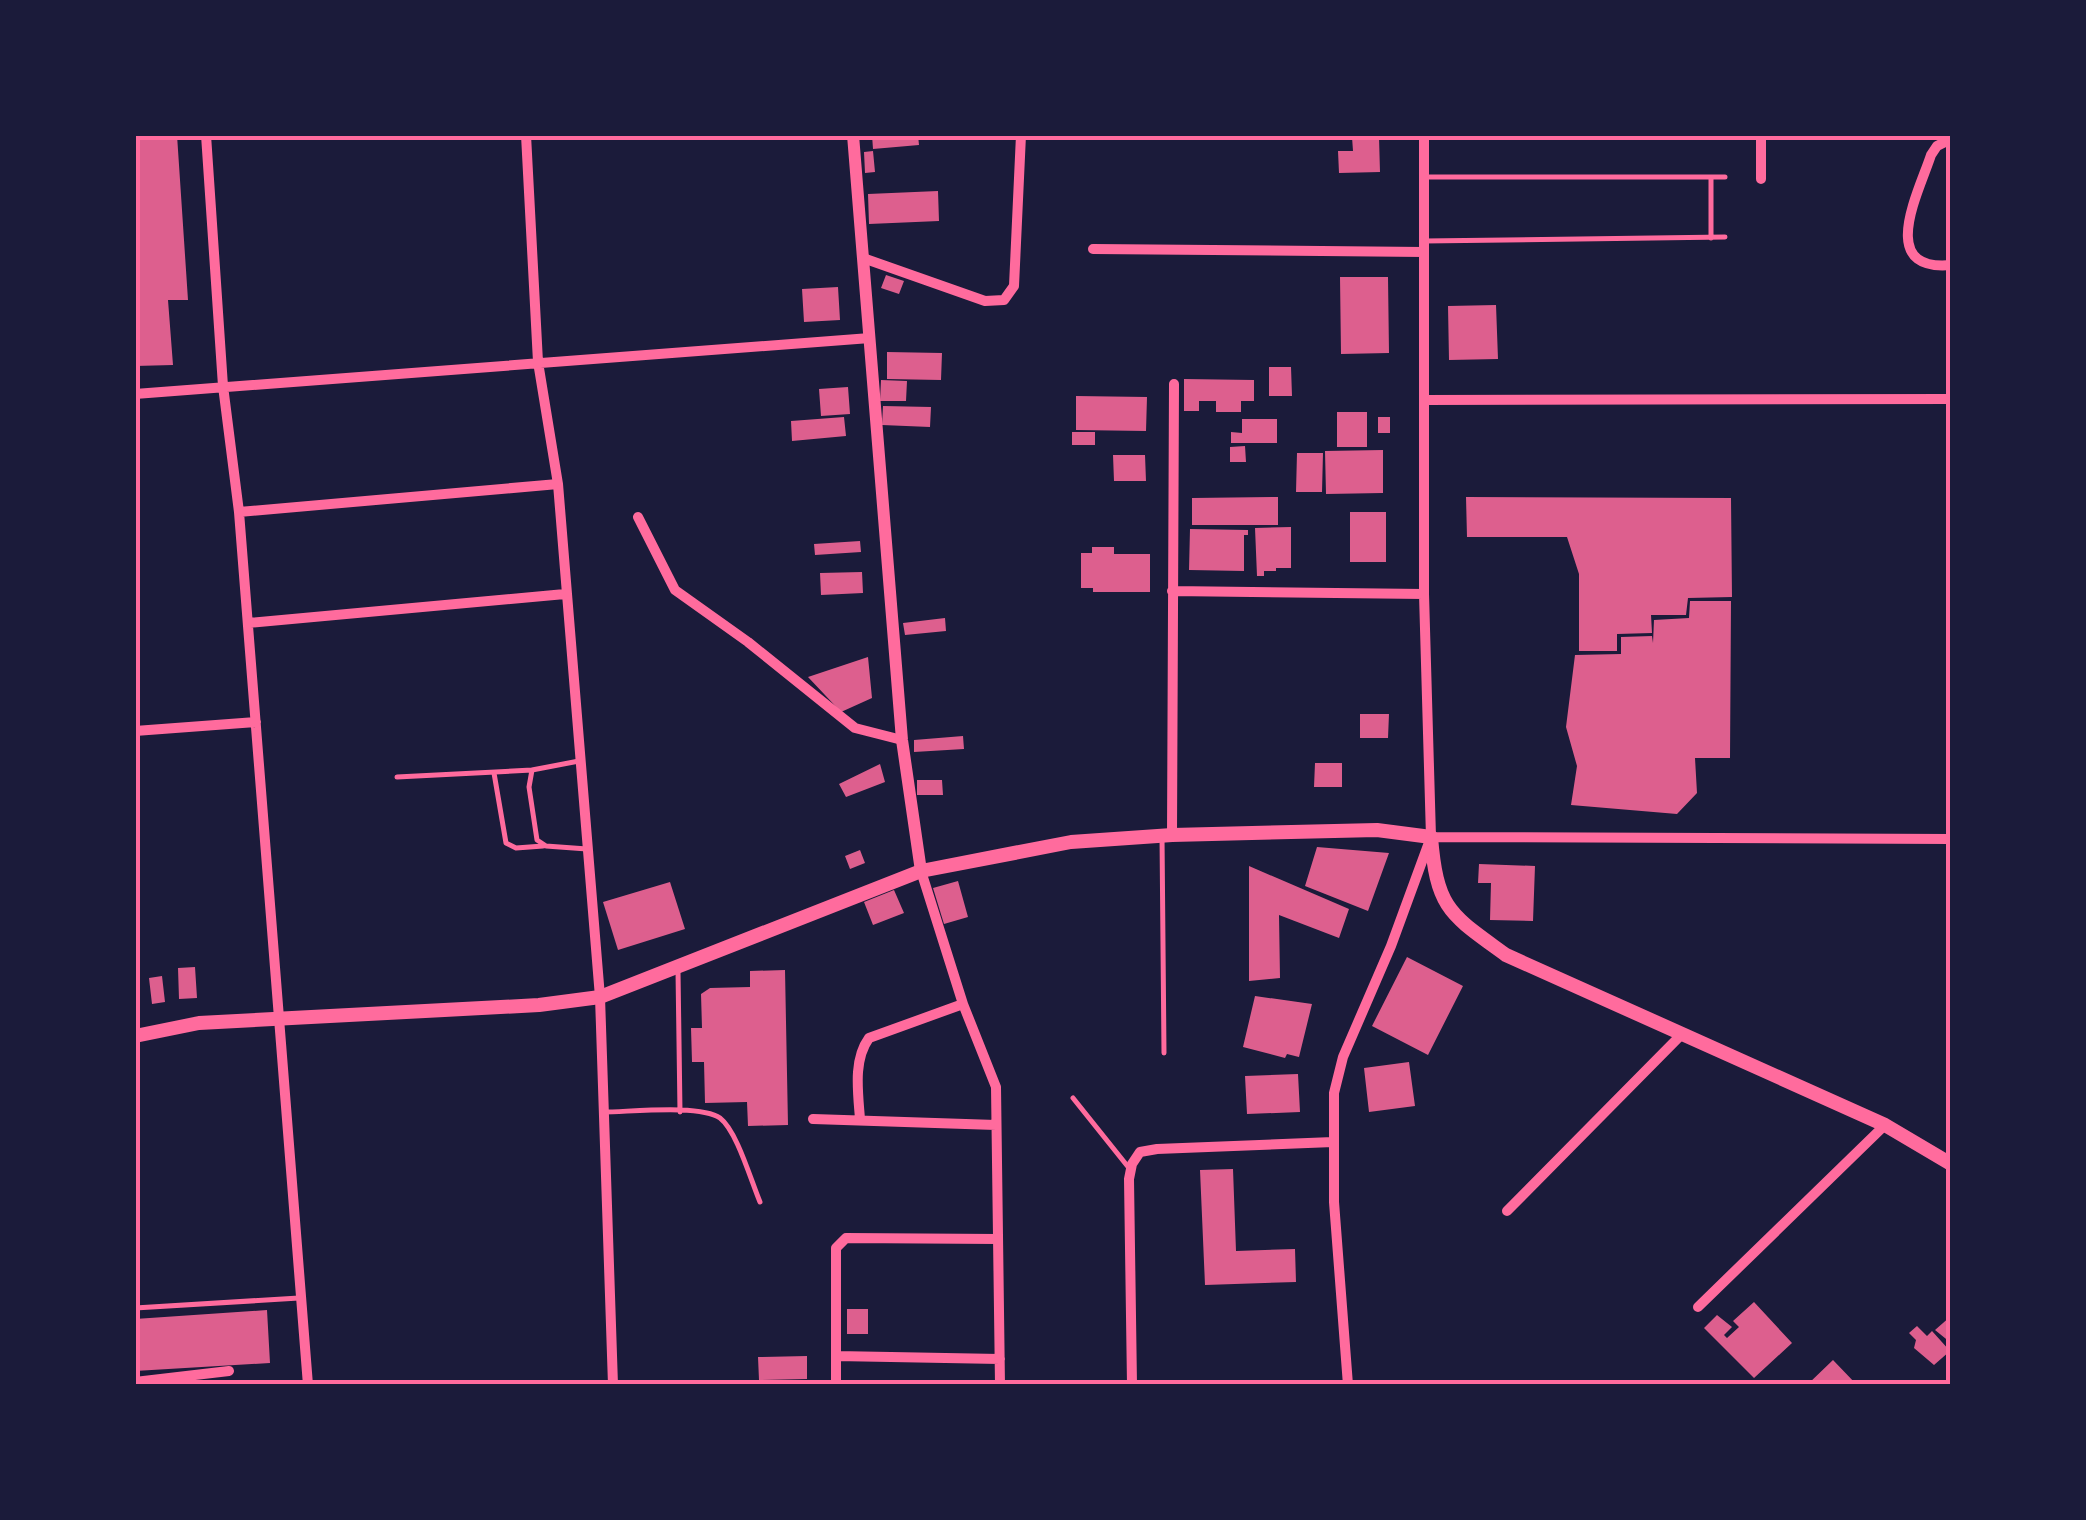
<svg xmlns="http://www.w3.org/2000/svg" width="2086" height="1520" font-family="'Crimson Pro',serif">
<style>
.building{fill:#dd5f8e}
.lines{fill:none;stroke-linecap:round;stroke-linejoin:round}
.service{stroke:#ff6b9d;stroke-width:5}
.minor{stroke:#ff6b9d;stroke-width:10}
.tertiary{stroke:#ff6b9d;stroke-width:12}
.secondary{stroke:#ff6b9d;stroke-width:14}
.neatline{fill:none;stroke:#ff6b9d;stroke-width:4}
</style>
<rect width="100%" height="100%" fill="#1b1b3a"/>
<path class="building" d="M135,135H177L188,300H168L173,365L135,366Z
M872,135H918L919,145L873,149Z
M1352,137H1379L1380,172L1339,173L1338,151H1353Z
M873,151L875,172L865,173L864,152Z
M938,191L939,221L869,224L868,194Z
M886,275L904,281L899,294L881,288Z
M1340,277H1388L1389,353L1341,354Z
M838,287L840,320L804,322L802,289Z
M1496,305L1498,359L1449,360L1448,306Z
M887,352L942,353L941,380L887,379Z
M1269,367H1291L1292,396H1269Z
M1184,379L1254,380V401H1241V412H1216V401H1199V411H1184Z
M881,380L907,381L906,401H880Z
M848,387L850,414L821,416L819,389Z
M1076,396L1147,397L1146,431L1076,430Z
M883,406L931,407L930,427L882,425Z
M1337,412H1367V447H1337Z
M844,417L846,436L792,441L791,421Z
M1378,417H1390V433H1378Z
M1242,419H1277V443H1231V432L1242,433Z
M1072,432H1095V445H1072Z
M1245,446L1246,462H1230V447Z
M1383,450V493L1326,494L1325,451Z
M1297,453H1323L1322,492H1296Z
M1113,455H1145L1146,481H1114Z
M1278,497V525H1192V498Z
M1466,497L1731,498L1732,597L1688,598L1686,615H1651L1652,633L1617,634V651H1579V574L1567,537H1467Z
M1350,512H1386V562H1350Z
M1291,527V568H1276V571H1264V576H1257L1255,528Z
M1190,529L1248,530V535H1244V571L1189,570Z
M860,541L861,552L815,555L814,544Z
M1092,547H1114V554H1150V592H1093V588H1081V553H1092Z
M862,572L863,593L821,595L820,573Z
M1690,601H1731L1730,758H1695L1697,793L1677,814L1571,805L1577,766L1566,727L1575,655L1621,654V637L1652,636L1653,643L1654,620L1689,618Z
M945,618L946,631L905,635L903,623Z
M868,657L872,698L841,712L808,677Z
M1360,714H1389L1388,738H1360Z
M963,736L964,749L914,752V740Z
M1315,763H1342V787H1314Z
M880,764L885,782L846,797L839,784Z
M917,780H942L943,795H917Z
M1317,847L1389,853L1368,911L1305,886Z
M860,850L865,863L850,869L845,856Z
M1479,864L1535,866L1533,921L1490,920L1491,883H1478Z
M1249,866L1349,909L1339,938L1279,915L1280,978L1249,981Z
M958,881L968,917L944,924L933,888Z
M670,882L685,929L618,950L603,902Z
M894,890L904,913L873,925L864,902Z
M1407,957L1463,986L1428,1055L1372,1026Z
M195,967L197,998L179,999L178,968Z
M785,970L788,1125L748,1126L747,1102L705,1103L704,1062H692L691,1028H702L701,994L710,988L750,987V971Z
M162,976L165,1002L152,1004L149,978Z
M1255,996L1312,1004L1299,1057L1287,1054L1285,1058L1243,1047Z
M1409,1062L1415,1106L1369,1112L1364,1068Z
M1298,1074L1300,1112L1247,1114L1245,1076Z
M1233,1169L1236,1251L1295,1249L1296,1282L1205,1285L1200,1170Z
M1754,1302L1792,1343L1754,1378L1704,1328L1717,1315L1732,1327L1724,1335L1727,1338L1739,1327L1733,1321Z
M847,1309H868V1334H847Z
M267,1310L270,1363L135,1371V1319Z
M1951,1316V1343L1935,1330Z
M1917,1326L1927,1336L1932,1331L1950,1351L1934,1365L1914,1348L1916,1340L1909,1333Z
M807,1356V1379L759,1380L758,1357Z
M1833,1360L1857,1385H1807Z"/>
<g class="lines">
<path class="service" d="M1424,177H1725
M1711,177V238
M1424,241L1725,237
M579,761L532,770L529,787L537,840L546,846L587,849
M494,773L506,843L516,848L543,846
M397,777L532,770
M1162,836L1164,1053
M678,971L680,1112
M1073,1098L1129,1168
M604,1112C629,1112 701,1104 720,1118C737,1131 751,1181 760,1202
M135,1308L299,1298"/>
<path class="minor" d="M206,135L223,386L239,512L308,1385
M526,135L538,362L558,484L600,997L613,1385
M1951,139L1937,146L1931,155C1919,192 1876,272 1951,265
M1761,179V135
M1093,249L1424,252
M863,258L985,301L1004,300L1014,286L1021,135
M135,394L870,338
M1424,400L1951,399
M239,512L558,484
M638,517L675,590L748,642L855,728L902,740
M1172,591L1424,594
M248,623L565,594
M135,731L256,722
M1172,835L1174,384
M1431,837L1951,839
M921,871L963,1004L996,1087L1000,1385
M813,1119L996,1125
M860,1119C858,1092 853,1060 869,1038L963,1004
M1507,1211L1682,1034
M1698,1307L1885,1125
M836,1356L1000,1359
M135,1382L229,1371
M836,1385V1248L846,1238L998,1239
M1132,1385L1129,1179L1132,1164L1140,1152L1157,1149L1333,1142
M1348,1385L1334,1202V1093L1343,1057L1391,946L1431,837L1424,594V135"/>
<path class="tertiary" d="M853,135L902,740L921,871"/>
<path class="secondary" d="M135,1036L199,1023L539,1005L600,997L921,871L1071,842L1172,835L1377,830L1431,837C1437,910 1450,914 1506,955L1885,1125L1951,1164"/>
</g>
<rect width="2086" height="1520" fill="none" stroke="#1b1b3a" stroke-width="275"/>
<rect x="138" y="138" width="1810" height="1244" class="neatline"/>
</svg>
